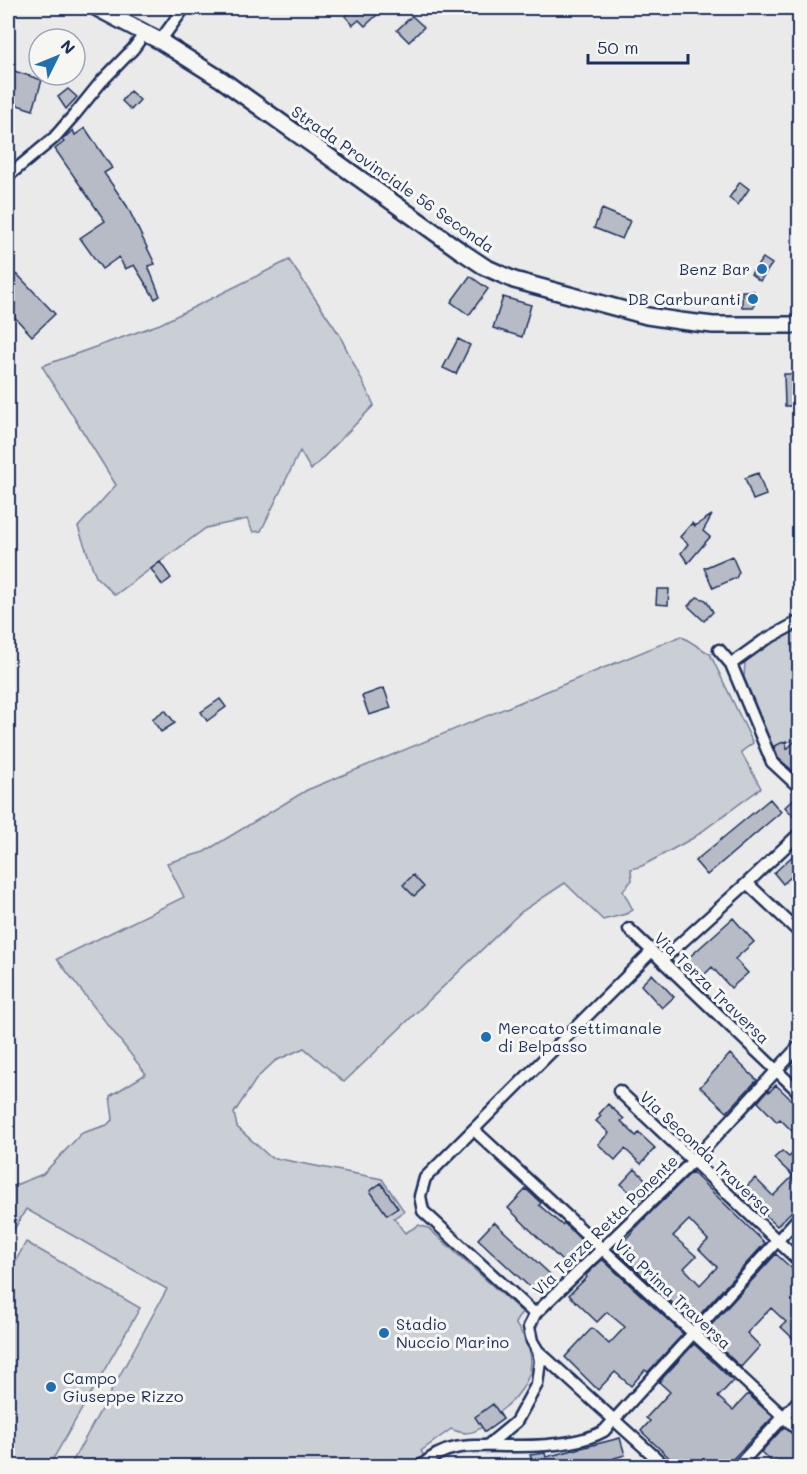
<svg xmlns="http://www.w3.org/2000/svg" width="807" height="1474" font-family="Mali,sans-serif">
<style>
.green{fill:#caced5;stroke:#727e9a;stroke-width:1.5}
.building{fill:#b6bbc6;stroke:#1b2f5e;stroke-width:1.5;fill-rule:evenodd}
.lines{fill:none;stroke-linecap:round;stroke-linejoin:round}
.street-casing{stroke:#1b2f5e;stroke-width:15}
.secondary-casing{stroke:#1b2f5e;stroke-width:20}
.street{stroke:#f6f6f2;stroke-width:10}
.secondary{stroke:#f6f6f2;stroke-width:15}
.poi-dot{fill:#1f6fb2;stroke:#f6f6f2;stroke-width:2}
.labels{text-anchor:middle;stroke-width:6;stroke-linejoin:round;paint-order:stroke}
.street-label{font-size:16px;fill:#1b2f5e;stroke:#f6f6f2}
.poi-label{font-size:16px;fill:#1b2f5e;stroke:#f6f6f2;text-anchor:start}
</style>
<rect width="100%" height="100%" fill="#e9eae9"/>
<filter id="ink" filterUnits="userSpaceOnUse"><feTurbulence type="fractalNoise" baseFrequency=".0167" numOctaves="2"/><feDisplacementMap in="SourceGraphic" scale="12" xChannelSelector="R" yChannelSelector="G"/><feConvolveMatrix kernelMatrix="1 2 1 2 8 2 1 2 1" color-interpolation-filters="sRGB"/></filter>
<g filter="url(#ink)">
<path class="green" d="M289,260L339,334L374,405L311,470L300,451L261,531L253,532L247,519L206,528L115,595L96,577L78,527L116,485L42,366L160,324Z
M799,626V738L773,747L744,677L745,663L748,658Z
M681,636L710,654L753,743L741,752L761,788L693,838L642,866L631,869L632,880L623,891L633,910L626,914L603,920L565,883L521,912L344,1082L304,1048L275,1061L257,1078L234,1113L237,1127L270,1157L382,1179L404,1211L394,1218L405,1233L419,1225L428,1228L522,1312L515,1323C519,1329 524,1336 527,1343C539,1372 521,1396 499,1412L503,1419L485,1432L482,1427C471,1435 463,1434 451,1429L421,1451L424,1456L416,1460L410,1466H70L167,1289L26,1209L8,1240V1192L13,1186L43,1174L82,1133L107,1125L113,1119L110,1096L146,1074L57,959L184,897L167,863L204,852L307,790Z
M26,1242L140,1308L49,1466H8V1275Z"/>
<path class="building" d="M354,8H371L377,15L365,26L359,20L353,25L345,16Z
M412,16L424,27L409,42L397,30Z
M8,69L42,80L33,110L8,102Z
M68,89L77,97L66,109L58,97Z
M130,91L140,100L131,110L122,101Z
M85,128L112,168L104,173L127,206L155,264L148,266L160,296L155,299L134,265L125,269L119,257L102,269L80,238L105,221L55,149L64,142L62,140L73,130L75,135Z
M740,182L749,189L738,205L729,198Z
M602,209L630,221L622,239L594,228Z
M763,258L772,264L760,281L751,274Z
M17,274L55,314L32,336L8,310V283Z
M470,276L488,289L469,315L451,302Z
M742,291H754V307H742Z
M503,297L531,305L522,337L493,328Z
M458,339L470,345L456,374L443,368Z
M784,374H800V406H785Z
M758,473L766,495L753,500L745,478Z
M712,515L703,531L710,537L688,563L681,553L688,544L680,537L692,523L695,526Z
M732,556L739,572L736,578L713,588L704,568Z
M160,562L171,578L162,585L151,569Z
M657,589H669L668,605L656,604Z
M697,597L706,600L713,612L704,621L688,606Z
M384,688L391,708L369,715L362,696Z
M220,699L226,707L207,721L201,712Z
M165,710L175,723L161,732L152,719Z
M800,736V777L778,758L774,746L786,741L787,749Z
M798,795H800V824L785,807Z
M770,799L781,812L707,875L695,861Z
M800,849V882L793,875L783,884L774,873Z
M413,875L424,887L414,896L403,885Z
M733,918L754,942L735,959L748,973L731,988L712,967L701,978L685,961Z
M652,974L674,997L662,1008L641,985Z
M730,1054L757,1080L727,1112L700,1087Z
M776,1085L800,1108V1139L780,1119L777,1122L758,1102L768,1090L769,1092Z
M608,1104L624,1119L621,1121L636,1136L639,1133L655,1148L641,1164L625,1149L615,1160L598,1144L609,1133L596,1121L601,1116L599,1114Z
M800,1146V1203L777,1226L741,1192L755,1178L773,1196L793,1176L774,1158L782,1151L789,1157Z
M635,1169L654,1188L643,1199L639,1194L636,1198L621,1184Z
M692,1172L765,1243L693,1322L615,1250L654,1209ZM689,1220L708,1240L699,1249L717,1267L700,1285L684,1268L696,1256L673,1236Z
M381,1183L398,1208L387,1215L370,1191Z
M526,1189L541,1203L539,1205L562,1225L564,1223L591,1250L575,1265L568,1258L564,1263L508,1208Z
M494,1222L552,1276L536,1293L478,1239Z
M776,1254L800,1276V1345L781,1327L786,1322L771,1308L747,1333L760,1346L741,1367L704,1333Z
M602,1260L604,1261L683,1334L648,1372L645,1370L631,1386L615,1372L598,1390L565,1357L592,1328L609,1344L625,1327L607,1312L597,1322L569,1295L587,1277L586,1275Z
M694,1344L733,1381L718,1397L733,1410L748,1394L773,1417L725,1467H679L641,1431L650,1421L646,1418L670,1392L659,1382Z
M493,1404L503,1419L485,1432L475,1417Z
M784,1427L800,1440V1457L791,1467H782L775,1459L772,1462L761,1452Z
M620,1438L625,1455L614,1458L616,1467H524V1463L532,1461L530,1455L545,1453L546,1457Z"/>
<g class="lines">
<defs>
<path id="street" d="M160,41L184,8
M8,176L54,138L75,114L101,82L133,49L145,33
M719,650L731,664L772,762L800,788
M731,664L763,641L800,621
M747,883L800,933
M629,929L800,1093
M662,960L747,883L800,833
M619,1091L800,1262
M474,1130L800,1432
M535,1314L423,1211L420,1196L425,1178L652,951
M538,1351L665,1466
M488,1445L516,1422L537,1384L540,1361L538,1351L532,1341L529,1327L535,1314L693,1161L800,1045
M421,1466C450,1439 482,1447 518,1446C545,1446 581,1444 604,1431L800,1216
M738,1466L800,1399"/>
<path id="secondary" d="M97,8L160,41L222,80L458,249L485,267L514,280L647,316L680,321L713,325H800"/>
</defs>
<use href="#street" class="street-casing"/>
<use href="#secondary" class="secondary-casing"/>
<use href="#street" class="street"/>
<use href="#secondary" class="secondary"/>
</g>
</g>
<g class="poi-dot">
<circle cx="762" cy="269" r="6"/>
<circle cx="753" cy="299" r="6"/>
<circle cx="486" cy="1037" r="6"/>
<circle cx="384" cy="1333" r="6"/>
<circle cx="51" cy="1387" r="6"/>
</g>
<g class="labels">
<g class="street-label">
<text transform="translate(393 179) rotate(35)" y="6">Strada Provinciale 56 Seconda</text>
<text transform="translate(712 988) rotate(44)" y="6">Via Terza Traversa</text>
<text transform="translate(706 1153) rotate(43)" y="6">Via Seconda Traversa</text>
<text transform="translate(605 1225) rotate(-44)" y="6">Via Terza Retta Ponente</text>
<text transform="translate(673 1294) rotate(43)" y="6">Via Prima Traversa</text>
</g>
<g class="poi-label">
<text x="750" y="275" text-anchor="end">Benz Bar</text>
<text x="741" y="305" text-anchor="end">DB Carburanti</text>
<text x="498" y="1034">Mercato settimanale<tspan x="498" dy="18">di Belpasso</tspan></text>
<text x="396" y="1330">Stadio<tspan x="396" dy="18">Nuccio Marino</tspan></text>
<text x="63" y="1384">Campo<tspan x="63" dy="18">Giuseppe Rizzo</tspan></text>
</g>
</g>
<rect width="807" height="1474" fill="none" stroke="#f6f6f2" stroke-width="30"/>
<rect x="15" y="15" width="777" height="1444" fill="none" stroke="#1b2f5e" stroke-width="2" filter="url(#ink)"/>
<g transform="translate(57 57) rotate(47)"><circle r="28" fill="#f6f6f2" stroke="#9ea6b7" stroke-width="1.5"/>
<path d="M0-4.5L10 22L0 15L-10 22Z" fill="#1f6fb2"/>
<text y="-9" font-size="16" font-weight="bold" text-anchor="middle" fill="#1b2f5e">N</text>
</g>
<path d="M588 54v9h100v-9" fill="none" stroke="#1b2f5e" stroke-width="3"/>
<text x="597" y="54" font-size="18" fill="#1b2f5e" stroke="#f6f6f2" stroke-width="4.5" paint-order="stroke">50 m</text>
</svg>
